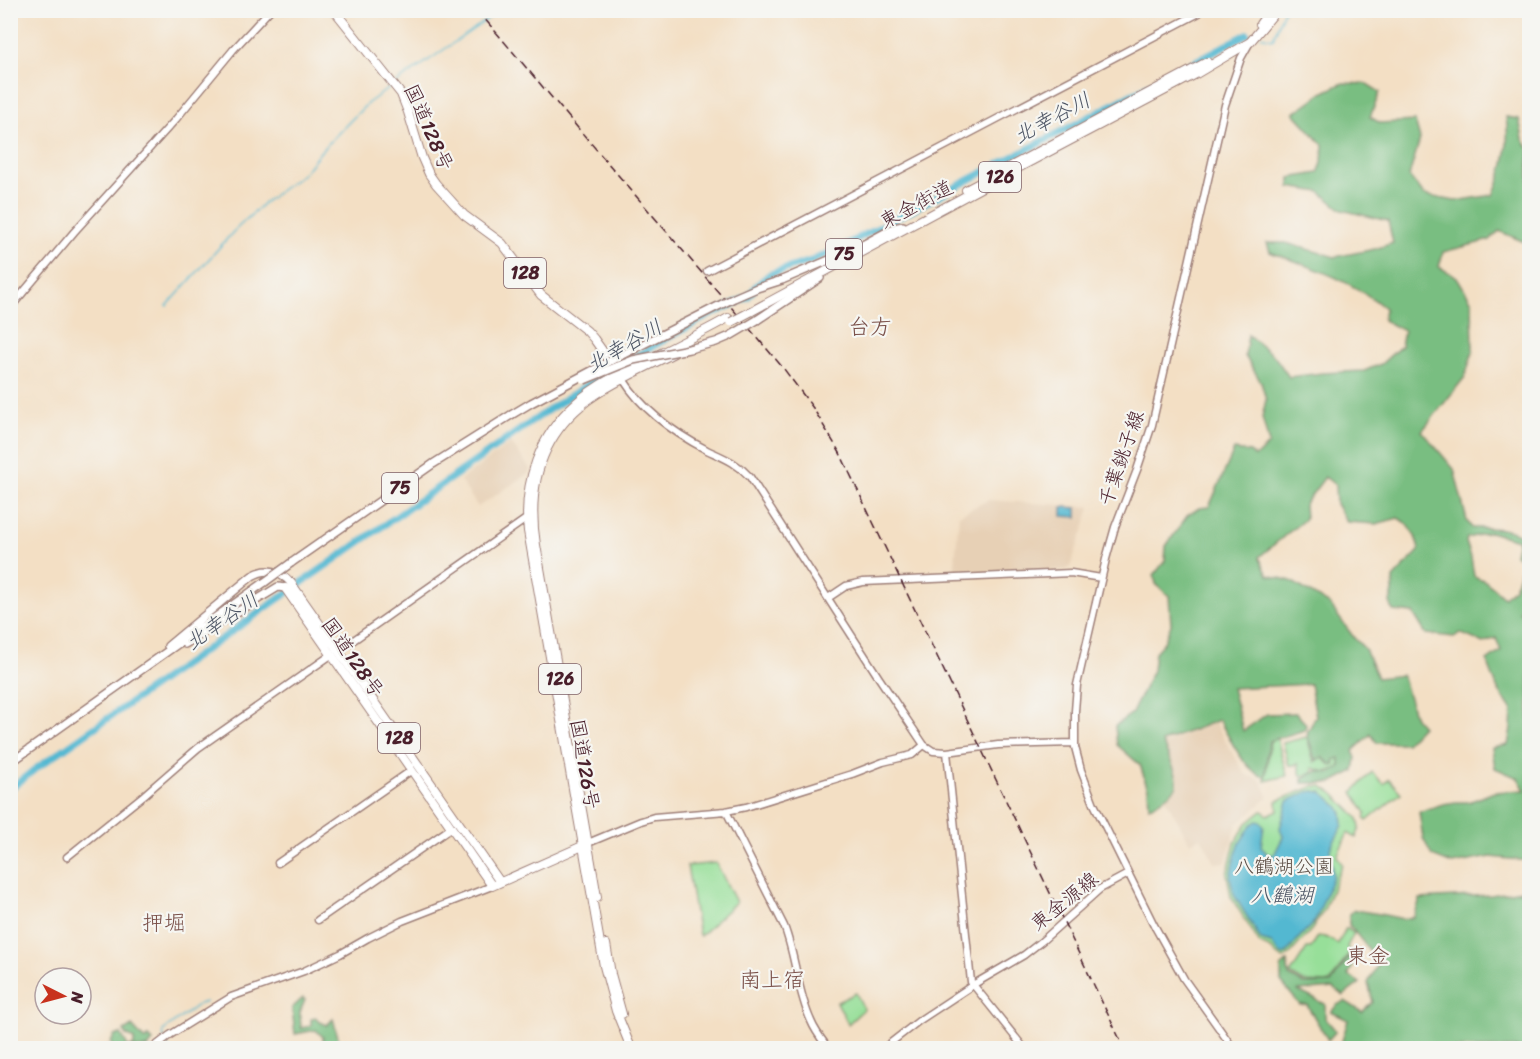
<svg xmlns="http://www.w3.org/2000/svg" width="1540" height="1059" font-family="Sriracha,'Klee One',sans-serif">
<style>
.built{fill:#e7d0b5}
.green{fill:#97df99;stroke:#707f62;stroke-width:1.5}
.forest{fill:#79be81;stroke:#626e56;stroke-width:1.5;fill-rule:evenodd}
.water{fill:#53b8d1;stroke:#4e6c7e;stroke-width:1.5}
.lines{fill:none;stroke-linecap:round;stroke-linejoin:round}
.stream{stroke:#53b8d1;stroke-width:1.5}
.river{stroke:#53b8d1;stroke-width:7}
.secondary-casing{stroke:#9e7f78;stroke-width:9}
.primary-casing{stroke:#9e7f78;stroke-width:10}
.highway-casing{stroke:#9e7f78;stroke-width:10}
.secondary{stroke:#fff;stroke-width:6}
.primary{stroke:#fff;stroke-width:7}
.highway{stroke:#fff;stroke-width:8}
.rail{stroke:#4a1f2b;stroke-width:1.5;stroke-dasharray:9 4.5;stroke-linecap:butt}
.primary-bridge-casing{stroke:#9e7f78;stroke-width:10;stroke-linecap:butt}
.highway-bridge-casing{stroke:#9e7f78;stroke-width:10;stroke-linecap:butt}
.primary-bridge{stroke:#fff;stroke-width:7}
.highway-bridge{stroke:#fff;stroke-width:8}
.labels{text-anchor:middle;stroke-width:4.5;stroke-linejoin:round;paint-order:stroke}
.shield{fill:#f6f6f2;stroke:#7e6067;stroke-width:1.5}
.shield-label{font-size:18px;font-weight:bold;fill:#4a1f2b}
.street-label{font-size:20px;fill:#4a1f2b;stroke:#f6f6f2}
.park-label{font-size:20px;fill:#5d4f46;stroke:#f6f6f2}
.water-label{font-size:21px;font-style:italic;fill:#4d5565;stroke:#f6f6f2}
.quarter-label{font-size:22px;fill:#7a5049;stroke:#f6f6f2}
</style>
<rect width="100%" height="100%" fill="#f6f6f2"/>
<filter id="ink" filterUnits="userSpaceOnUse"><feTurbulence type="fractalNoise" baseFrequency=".0167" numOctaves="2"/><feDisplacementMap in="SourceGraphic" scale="12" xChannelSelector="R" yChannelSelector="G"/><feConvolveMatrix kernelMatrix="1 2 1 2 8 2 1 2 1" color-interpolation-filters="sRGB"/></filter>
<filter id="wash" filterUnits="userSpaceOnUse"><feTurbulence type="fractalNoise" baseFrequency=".008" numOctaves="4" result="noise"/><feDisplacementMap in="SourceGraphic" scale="24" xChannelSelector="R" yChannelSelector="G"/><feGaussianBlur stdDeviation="1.35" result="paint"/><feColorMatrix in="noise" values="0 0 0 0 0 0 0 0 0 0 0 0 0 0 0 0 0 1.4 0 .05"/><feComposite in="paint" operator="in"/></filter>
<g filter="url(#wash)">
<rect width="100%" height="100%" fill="#f3dfc4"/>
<path class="built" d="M511,443L530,469L529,473L478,507L460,480Z
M988,500L1090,507L1086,522L1070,567L1066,570L954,575L959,515Z
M1215,723L1246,775L1260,779L1269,797L1237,824L1226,862L1215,863L1201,837L1190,843L1164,796L1177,788L1179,781L1164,744Z"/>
<path class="green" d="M1307,737L1314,762L1322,758L1332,766L1335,765L1334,760L1339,757L1341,760L1339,768L1326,772L1313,768V773L1301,776L1298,764L1289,766L1283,743Z
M1277,738L1287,776L1265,781L1270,741Z
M1372,772L1384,784L1389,779L1401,793L1367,821L1364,818L1366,813L1353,792Z
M1314,786H1322L1334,794L1358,818L1360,828L1356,838L1348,833L1337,856L1342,864L1324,910L1312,929L1290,954L1284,959L1278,956L1271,949L1260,944L1231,897L1227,874L1235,843L1247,823L1262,811L1268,815L1278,810L1277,801Z
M716,863L736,902L700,936L699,935L687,866Z
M1346,928L1354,933L1347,947L1350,952L1330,983L1304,982L1290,974L1307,948H1311L1318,936L1325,937L1338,944Z
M856,993L864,1009L848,1024L837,1002Z"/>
<path class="forest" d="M1343,83L1367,84L1380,92L1370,117L1380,123L1415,121L1420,139L1409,176L1424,195L1455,201L1493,195C1505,170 1510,144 1506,117L1519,119L1523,139L1529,149V244L1499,231L1490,240L1443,252L1439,267L1457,277L1472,302L1473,351L1465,377L1422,431L1454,469L1467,521L1472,528C1496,528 1507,527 1529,539V585L1525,594L1519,612L1526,614L1529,611V861L1491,857L1452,864L1432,856L1423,838L1419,812L1443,804L1456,802H1469L1494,792L1525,790L1518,778L1495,768L1492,748L1508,745L1511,728L1512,710L1498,690L1487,661L1501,651L1496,638L1483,643L1460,633L1454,637L1426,634L1413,613L1393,611L1390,602L1393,592V578L1419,551C1417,537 1411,525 1398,518L1376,524L1347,522L1336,504L1335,485L1325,477L1304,505L1305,519L1259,557L1268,575L1291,581L1330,605L1355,639L1365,649L1377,678L1402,675L1415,718L1422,726L1406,743H1377L1371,734L1353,751L1356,758L1354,771L1331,783H1302V779L1317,771L1330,773L1340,767V758L1334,760V764L1332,765L1322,757L1315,760L1307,733L1316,716L1310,684L1232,688L1243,731L1267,714L1296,713L1306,724L1305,730L1269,741L1265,777C1245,773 1229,736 1219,720L1162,742C1165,751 1182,779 1176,787C1172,794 1156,803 1149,807L1148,789L1140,765L1117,745L1115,726L1132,713L1153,670L1155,652L1164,642L1171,625L1169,596L1156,584L1154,575L1165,561L1166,546L1187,516L1199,508L1209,507L1234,450L1250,452L1255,457L1269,444L1262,417L1266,400L1261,382L1245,356L1248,335L1275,357L1289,377L1322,373L1364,371L1381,364L1401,346L1404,331L1383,320L1385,308C1351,280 1311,267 1270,252L1267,243H1286L1335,257L1375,249L1393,243L1388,221L1342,210L1320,192L1290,187V178L1318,173L1322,163L1323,145L1294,113L1322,93ZM1490,532L1518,540L1515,554L1524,561L1514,588L1504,597L1485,581L1474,576L1471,557L1466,542L1467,538Z
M1529,889V1048H1340L1348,1020L1331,1012L1337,1005L1345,1001L1362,1012L1373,1002L1368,983L1379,962L1349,925V915L1354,910L1380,914L1403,919L1414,917L1420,899L1491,895Z
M1352,952L1357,958L1348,975L1360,983L1343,996L1334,988L1298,991L1325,1004V1018L1336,1031L1328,1040L1307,1005H1300L1281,982V967L1287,962L1289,976L1304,984L1331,983Z
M303,998L305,1000L300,1012L301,1028L311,1026V1019L316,1018L318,1021L327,1025L333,1019L341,1048H322H326L323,1044V1037L316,1030L295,1034L292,1008Z
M132,1026L145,1040L148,1036L153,1041L148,1048H107V1046H113L111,1043L114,1036L121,1034L129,1048L134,1045V1039L126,1035L124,1031Z"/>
<path class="water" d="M1062,507L1077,508V517L1062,516Z
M1314,791L1322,792L1338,806L1342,813L1343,825L1330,849L1333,876L1319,912L1314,922L1299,938L1286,954L1281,955L1271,943L1261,940L1234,895L1230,877L1233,863L1239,844L1251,825L1257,821L1261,822L1264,826L1261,846L1267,854L1274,855L1283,837L1280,828L1288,801L1307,792Z"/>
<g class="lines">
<path class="stream" d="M1247,34L1252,35
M1260,36L1273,39L1284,10
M396,83L495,14L508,10
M167,306L234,231L265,202L304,173L321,151L350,121L368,103L392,86
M164,1038L163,1031L199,1004L206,1002
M166,1042L169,1048"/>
<path class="river" d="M628,360L708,316L748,297L756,286L770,274L814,260L849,243L1247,34
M10,789L34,770L550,409L603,375"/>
</g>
</g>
<g filter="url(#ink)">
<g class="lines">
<defs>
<path id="secondary" d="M707,271L1199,13
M10,308L74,232L176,119L233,50L270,10
M623,379C643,411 674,433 707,450C724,458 736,462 750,477L879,678L924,745L933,751L947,752L998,745L1074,743
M828,598L846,586L863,582L1071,573L1101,578
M338,651L526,519
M947,752L971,982L1024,1048
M726,811L784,926C796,957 797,991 811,1021C815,1031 822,1040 828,1048
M588,843L641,821L654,817L726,811L746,807L852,774L883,762L912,755L924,745
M67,857L144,795L198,748L331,655
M278,863L412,770
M318,920L451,828
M153,1048L170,1035L231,997L304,971L340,954L368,938L402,921L492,886
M884,1048L920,1020L976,983L1024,955L1042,941L1100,889L1128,874
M1233,1048L1184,979L1154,925L1094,804L1081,770L1075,747V711L1077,685L1106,559L1115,527L1137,470L1152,425L1225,105L1241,58L1250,42"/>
<path id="primary" d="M782,280L855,249L894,228L903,226
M757,320L820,278
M291,563L433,464L511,415
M185,644L278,587L285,588
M168,646L252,576C267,567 280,571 291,583
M10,763L265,582"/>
<path id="highway" d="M334,10L401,94L408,112L422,158L429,174L436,184L464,215L502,243L541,295L587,331L594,339L618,373
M1260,24L1270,10
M966,190L1207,62
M750,312L986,185L1196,74L1250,42L1277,10
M291,583L500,882
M285,588L492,886L587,844
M597,897L536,545C527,488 540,436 588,400C614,381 645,368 674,353
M606,944L611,974L622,1014
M631,1048L616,1011L604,966L528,531C523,484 539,435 576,403C597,384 625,371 651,358C677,345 703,332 728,318"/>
</defs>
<use href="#secondary" class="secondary-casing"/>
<use href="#primary" class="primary-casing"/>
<use href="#highway" class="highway-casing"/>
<use href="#secondary" class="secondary"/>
<use href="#primary" class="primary"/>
<use href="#highway" class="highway"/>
<path class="rail" d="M477,10L784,369L813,408L840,453L1124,1048"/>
<defs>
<path id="primary-bridge" d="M584,380L633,360L689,349L716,342L730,336L757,320
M511,415L531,403L618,357L734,298L757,288L782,280
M265,582L291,563"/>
<path id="highway-bridge" d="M731,322L750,312"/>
</defs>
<use href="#primary-bridge" class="primary-bridge-casing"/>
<use href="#highway-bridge" class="highway-bridge-casing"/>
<use href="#primary-bridge" class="primary-bridge"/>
<use href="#highway-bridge" class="highway-bridge"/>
</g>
</g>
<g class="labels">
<g class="shield">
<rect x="979" y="162" width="42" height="30" rx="4.5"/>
<rect x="826" y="239" width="36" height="30" rx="4.5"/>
<rect x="504" y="258" width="42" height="30" rx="4.5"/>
<rect x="382" y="473" width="36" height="30" rx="4.5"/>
<rect x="539" y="664" width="42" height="30" rx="4.5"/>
<rect x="378" y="723" width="42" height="30" rx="4.5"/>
</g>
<g class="shield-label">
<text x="1000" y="183">126</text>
<text x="844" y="260">75</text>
<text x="525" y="279">128</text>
<text x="400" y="494">75</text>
<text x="560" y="685">126</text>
<text x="399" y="744">128</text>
</g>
<g class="street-label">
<text transform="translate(429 127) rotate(66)" y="7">国道128号</text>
<text transform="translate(916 204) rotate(-28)" y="7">東金街道</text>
<text transform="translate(1121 458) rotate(-71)" y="7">千葉銚子線</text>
<text transform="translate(353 657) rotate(55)" y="7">国道128号</text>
<text transform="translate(585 764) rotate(80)" y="7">国道126号</text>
<text transform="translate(1064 901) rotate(-39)" y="7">東金源線</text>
</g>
<g class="park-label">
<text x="1284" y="873">八鶴湖公園</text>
</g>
<g class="water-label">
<text transform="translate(1052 118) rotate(-28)" y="7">北幸谷川</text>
<text transform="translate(624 346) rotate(-30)" y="7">北幸谷川</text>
<text transform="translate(222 621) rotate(-35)" y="7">北幸谷川</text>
<text x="1282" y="902">八鶴湖</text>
</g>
<g class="quarter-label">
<text x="870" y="334">台方</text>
<text x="164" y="930">押堀</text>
<text x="1368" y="963">東金</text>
<text x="772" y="987">南上宿</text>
</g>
</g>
<rect width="1540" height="1059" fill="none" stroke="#f6f6f2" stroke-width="36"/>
<g transform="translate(63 996) rotate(96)"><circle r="28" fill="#f6f6f2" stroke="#b1a0a2" stroke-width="1.5"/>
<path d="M0-4.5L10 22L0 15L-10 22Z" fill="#c8321e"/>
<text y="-9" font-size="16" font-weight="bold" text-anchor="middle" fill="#4a1f2b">N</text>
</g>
</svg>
